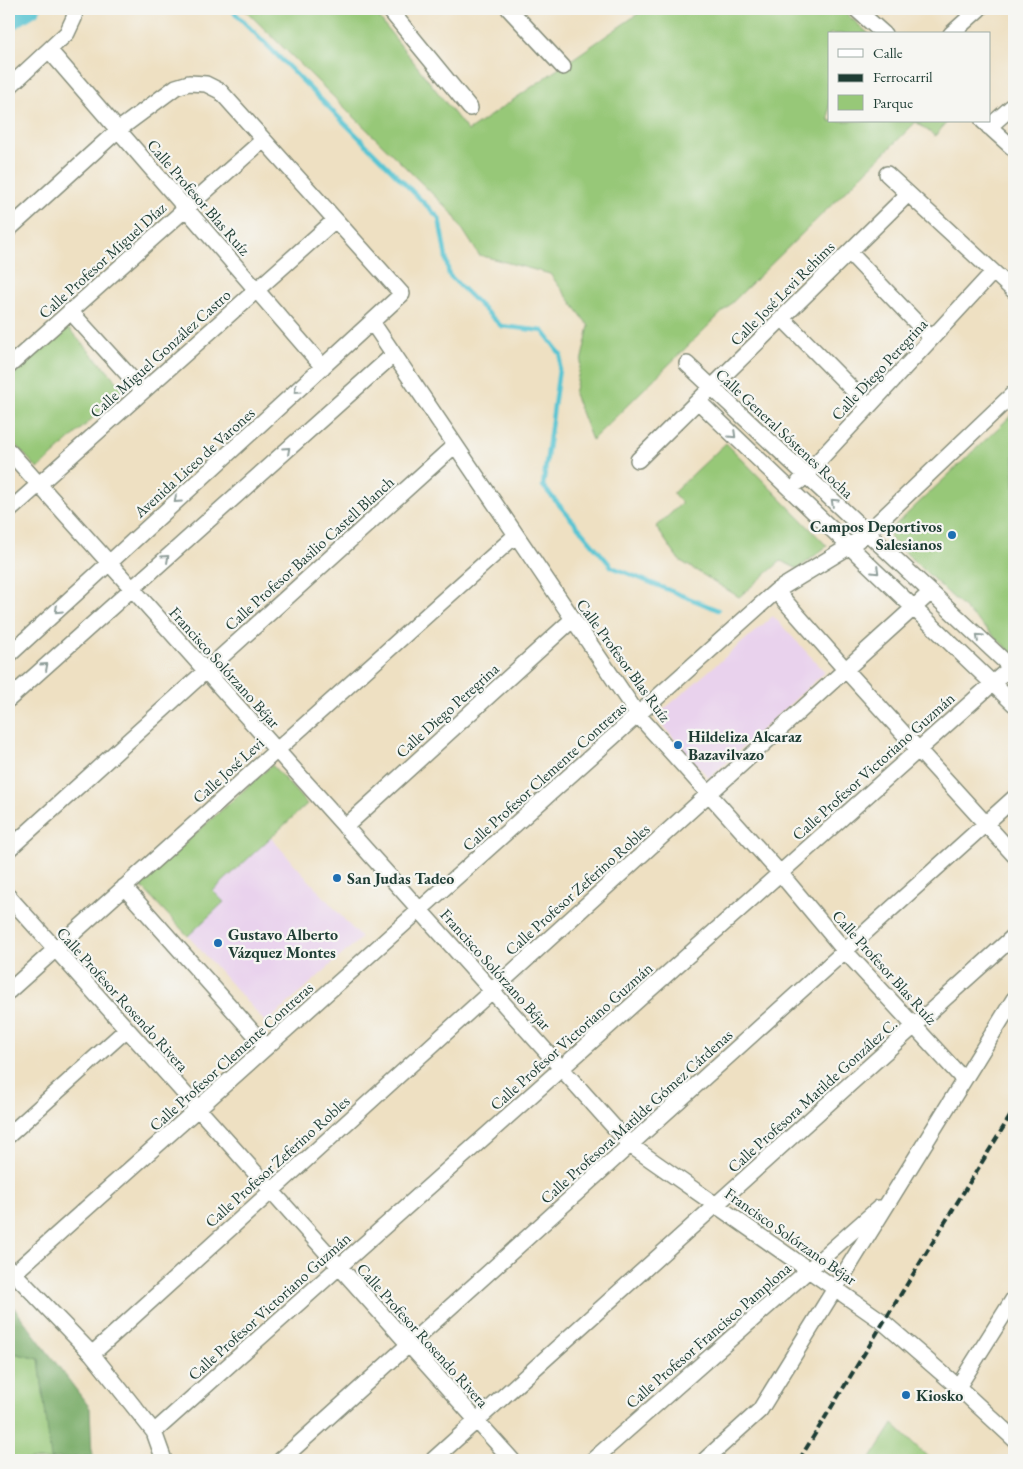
<svg xmlns="http://www.w3.org/2000/svg" width="1023" height="1469" font-family="'EB Garamond',serif">
<style>
.built{fill:#e9d2ed}
.green{fill:#97c878;stroke:#5b8256}
.forest{fill:#79ac68;stroke:#4c744e}
.lines{fill:none;stroke-linecap:round;stroke-linejoin:round}
.stream{stroke:#58c4d2;stroke-width:4.5}
.canal{stroke:#58c4d2;stroke-width:15}
.minor-casing{stroke:#868e7b;stroke-width:18}
.minor{stroke:#fff;stroke-width:15}
.rail{stroke:#1f3d34;stroke-width:4;stroke-dasharray:8 4;stroke-linecap:butt}
.oneway{stroke:#8f9e9a}
.poi-dot{fill:#1f6fb2;stroke:#f6f6f2;stroke-width:2}
.labels{text-anchor:middle;stroke-width:4.5;stroke-linejoin:round;paint-order:stroke}
.street-label{font-size:16px;fill:#1f3d34;stroke:#f6f6f2}
.poi-label{font-size:16px;font-weight:bold;fill:#1f3d34;stroke:#f6f6f2;text-anchor:start}
</style>
<rect width="100%" height="100%" fill="#f6f6f2"/>
<filter id="ink" filterUnits="userSpaceOnUse"><feTurbulence type="fractalNoise" baseFrequency=".02" numOctaves="2"/><feDisplacementMap in="SourceGraphic" scale="10" xChannelSelector="R" yChannelSelector="G"/><feConvolveMatrix kernelMatrix="1 2 1 2 8 2 1 2 1" color-interpolation-filters="sRGB"/></filter>
<filter id="wash" filterUnits="userSpaceOnUse"><feTurbulence type="fractalNoise" baseFrequency=".0096" numOctaves="4" result="noise"/><feDisplacementMap in="SourceGraphic" scale="20" xChannelSelector="R" yChannelSelector="G"/><feGaussianBlur stdDeviation="1.12" result="paint"/><feColorMatrix in="noise" values="0 0 0 0 0 0 0 0 0 0 0 0 0 0 0 0 0 1.4 0 .05"/><feComposite in="paint" operator="in"/></filter>
<g filter="url(#wash)">
<rect width="100%" height="100%" fill="#eee0c2"/>
<path class="built" d="M773,616L825,672L709,778L655,717Z
M271,838L361,938L266,1023L188,936L224,902L213,891Z"/>
<path class="green" d="M244,9H372L468,131L645,9H841L869,34H829V121H948L935,136L916,122L592,440L574,394L589,326L550,274L479,255L452,213Z
M66,326L124,389L38,469L9,438V379Z
M1014,413V655L891,539L890,530Z
M726,443L827,546L798,569L781,561L739,597L679,560L656,527L682,503L673,493Z
M272,765L307,804L213,891L224,902L188,936L139,884Z
M9,1352L39,1359L52,1460H9Z
M893,1424L931,1460H870Z"/>
<path class="forest" d="M9,1301L90,1408L92,1456L51,1459L39,1359L9,1352Z"/>
<g class="lines">
<path class="stream" d="M231,9L439,218L449,275L501,326L543,331L561,355L543,486L612,567L718,610"/>
<path class="canal" d="M9,24L33,9"/>
</g>
</g>
<g filter="url(#ink)">
<g class="lines">
<defs>
<path id="minor" d="M389,9L470,108
M509,9L563,67
M856,9L884,34
M951,34L979,9
M49,50L323,367
M9,87L67,33L74,18L75,9
M983,121L1014,149
M989,127L1014,105
M887,174L1014,291
M9,229L118,130L176,87L189,83L206,84L220,91L402,294L9,655
M849,252L931,338
M70,311L143,391
M782,318L869,406
M372,322L638,715L780,873L845,951L964,1080
M687,364L1014,670
M9,366L263,140
M698,401L1014,704
M9,451L630,1145L883,1322L958,1387L1014,1439
M638,460L908,194
M799,482L993,272
M9,511L335,220
M776,591L845,669L1014,855
M9,699L393,355
M345,827L573,619
M9,849L455,445
M124,887L266,1047
M9,897L512,1460
M9,991L516,535
M9,1135L127,1029
M9,1268L92,1354L154,1432L164,1460
M13,1274L776,591L850,546L867,533L1014,393
M92,1354L931,592
M958,1387L1014,1298
M154,1432L1011,667
M281,1460L1014,798
M433,1460L1014,936
M593,1460L879,1208
M705,1460L760,1410L1014,999"/>
</defs>
<use href="#minor" class="minor-casing"/>
<use href="#minor" class="minor"/>
<path class="rail" d="M799,1460L1014,1110"/>
</g>
<defs><path id="oneway-chevron" d="M-2-3.5L2.5 0L-2 3.5" fill="none" stroke-width="1.6" stroke-linecap="round" stroke-linejoin="round" transform="scale(1.25)"/></defs>
<g class="oneway">
<use href="#oneway-chevron" transform="translate(297 390) rotate(138)"/>
<use href="#oneway-chevron" transform="translate(733 435) rotate(44)"/>
<use href="#oneway-chevron" transform="translate(287 450) rotate(-42)"/>
<use href="#oneway-chevron" transform="translate(177 500) rotate(138)"/>
<use href="#oneway-chevron" transform="translate(834 502) rotate(-137)"/>
<use href="#oneway-chevron" transform="translate(166 558) rotate(-42)"/>
<use href="#oneway-chevron" transform="translate(876 571) rotate(44)"/>
<use href="#oneway-chevron" transform="translate(58 610) rotate(137)"/>
<use href="#oneway-chevron" transform="translate(979 637) rotate(-137)"/>
<use href="#oneway-chevron" transform="translate(45 666) rotate(-42)"/>
</g>
</g>
<g class="poi-dot">
<circle cx="952" cy="535" r="5"/>
<circle cx="678" cy="745" r="5"/>
<circle cx="337" cy="878" r="5"/>
<circle cx="218" cy="943" r="5"/>
<circle cx="906" cy="1395" r="5"/>
</g>
<g class="labels">
<g class="street-label">
<text transform="translate(199 197) rotate(49)" y="6">Calle Profesor Blas Ruíz</text>
<text transform="translate(102 260) rotate(-42)" y="6">Calle Profesor Miguel Díaz</text>
<text transform="translate(782 293) rotate(-45)" y="6">Calle José Levi Rehims</text>
<text transform="translate(160 353) rotate(-42)" y="6">Calle Miguel González Castro</text>
<text transform="translate(879 369) rotate(-47)" y="6">Calle Diego Peregrina</text>
<text transform="translate(785 433) rotate(43)" y="6">Calle General Sóstenes Rocha</text>
<text transform="translate(194 462) rotate(-42)" y="6">Avenida Liceo de Varones</text>
<text transform="translate(309 553) rotate(-42)" y="6">Calle Profesor Basilio Castell Blanch</text>
<text transform="translate(624 660) rotate(54)" y="6">Calle Profesor Blas Ruíz</text>
<text transform="translate(225 667) rotate(48)" y="6">Francisco Solórzano Béjar</text>
<text transform="translate(447 710) rotate(-42)" y="6">Calle Diego Peregrina</text>
<text transform="translate(873 766) rotate(-42)" y="6">Calle Profesor Victoriano Guzmán</text>
<text transform="translate(228 770) rotate(-42)" y="6">Calle José Levi</text>
<text transform="translate(544 776) rotate(-42)" y="6">Calle Profesor Clemente Contreras</text>
<text transform="translate(577 889) rotate(-42)" y="6">Calle Profesor Zeferino Robles</text>
<text transform="translate(885 967) rotate(48)" y="6">Calle Profesor Blas Ruíz</text>
<text transform="translate(496 969) rotate(48)" y="6">Francisco Solórzano Béjar</text>
<text transform="translate(123 999) rotate(48)" y="6">Calle Profesor Rosendo Rivera</text>
<text transform="translate(571 1036) rotate(-42)" y="6">Calle Profesor Victoriano Guzmán</text>
<text transform="translate(231 1056) rotate(-42)" y="6">Calle Profesor Clemente Contreras</text>
<text transform="translate(812 1095) rotate(-42)" y="6">Calle Profesora Matilde González C.</text>
<text transform="translate(636 1116) rotate(-42)" y="6">Calle Profesora Matilde Gómez Cárdenas</text>
<text transform="translate(277 1161) rotate(-42)" y="6">Calle Profesor Zeferino Robles</text>
<text transform="translate(791 1236) rotate(35)" y="6">Francisco Solórzano Béjar</text>
<text transform="translate(269 1306) rotate(-42)" y="6">Calle Profesor Victoriano Guzmán</text>
<text transform="translate(423 1335) rotate(48)" y="6">Calle Profesor Rosendo Rivera</text>
<text transform="translate(708 1335) rotate(-41)" y="6">Calle Profesor Francisco Pamplona</text>
</g>
<g class="poi-label">
<text x="942" y="532" text-anchor="end">Campos Deportivos<tspan x="942" dy="18">Salesianos</tspan></text>
<text x="688" y="742">Hildeliza Alcaraz<tspan x="688" dy="18">Bazavilvazo</tspan></text>
<text x="347" y="884">San Judas Tadeo</text>
<text x="228" y="940">Gustavo Alberto<tspan x="228" dy="18">Vázquez Montes</tspan></text>
<text x="916" y="1401">Kiosko</text>
</g>
</g>
<rect width="1023" height="1469" fill="none" stroke="#f6f6f2" stroke-width="30"/>
<rect x="828" y="32" width="162" height="90" fill="#f6f6f2" stroke="#a0aca6"/>
<rect x="838" y="49" width="25" height="8" fill="#ffffff" stroke="#a0aca6"/>
<text x="873" y="58" font-size="15" fill="#1f3d34">Calle</text>
<rect x="838" y="74" width="25" height="8" fill="#1f3d34" stroke="#a0aca6"/>
<text x="873" y="82" font-size="15" fill="#1f3d34">Ferrocarril</text>
<rect x="838" y="95" width="25" height="15" fill="#97c878" stroke="#a0aca6"/>
<text x="873" y="108" font-size="15" fill="#1f3d34">Parque</text>
</svg>
